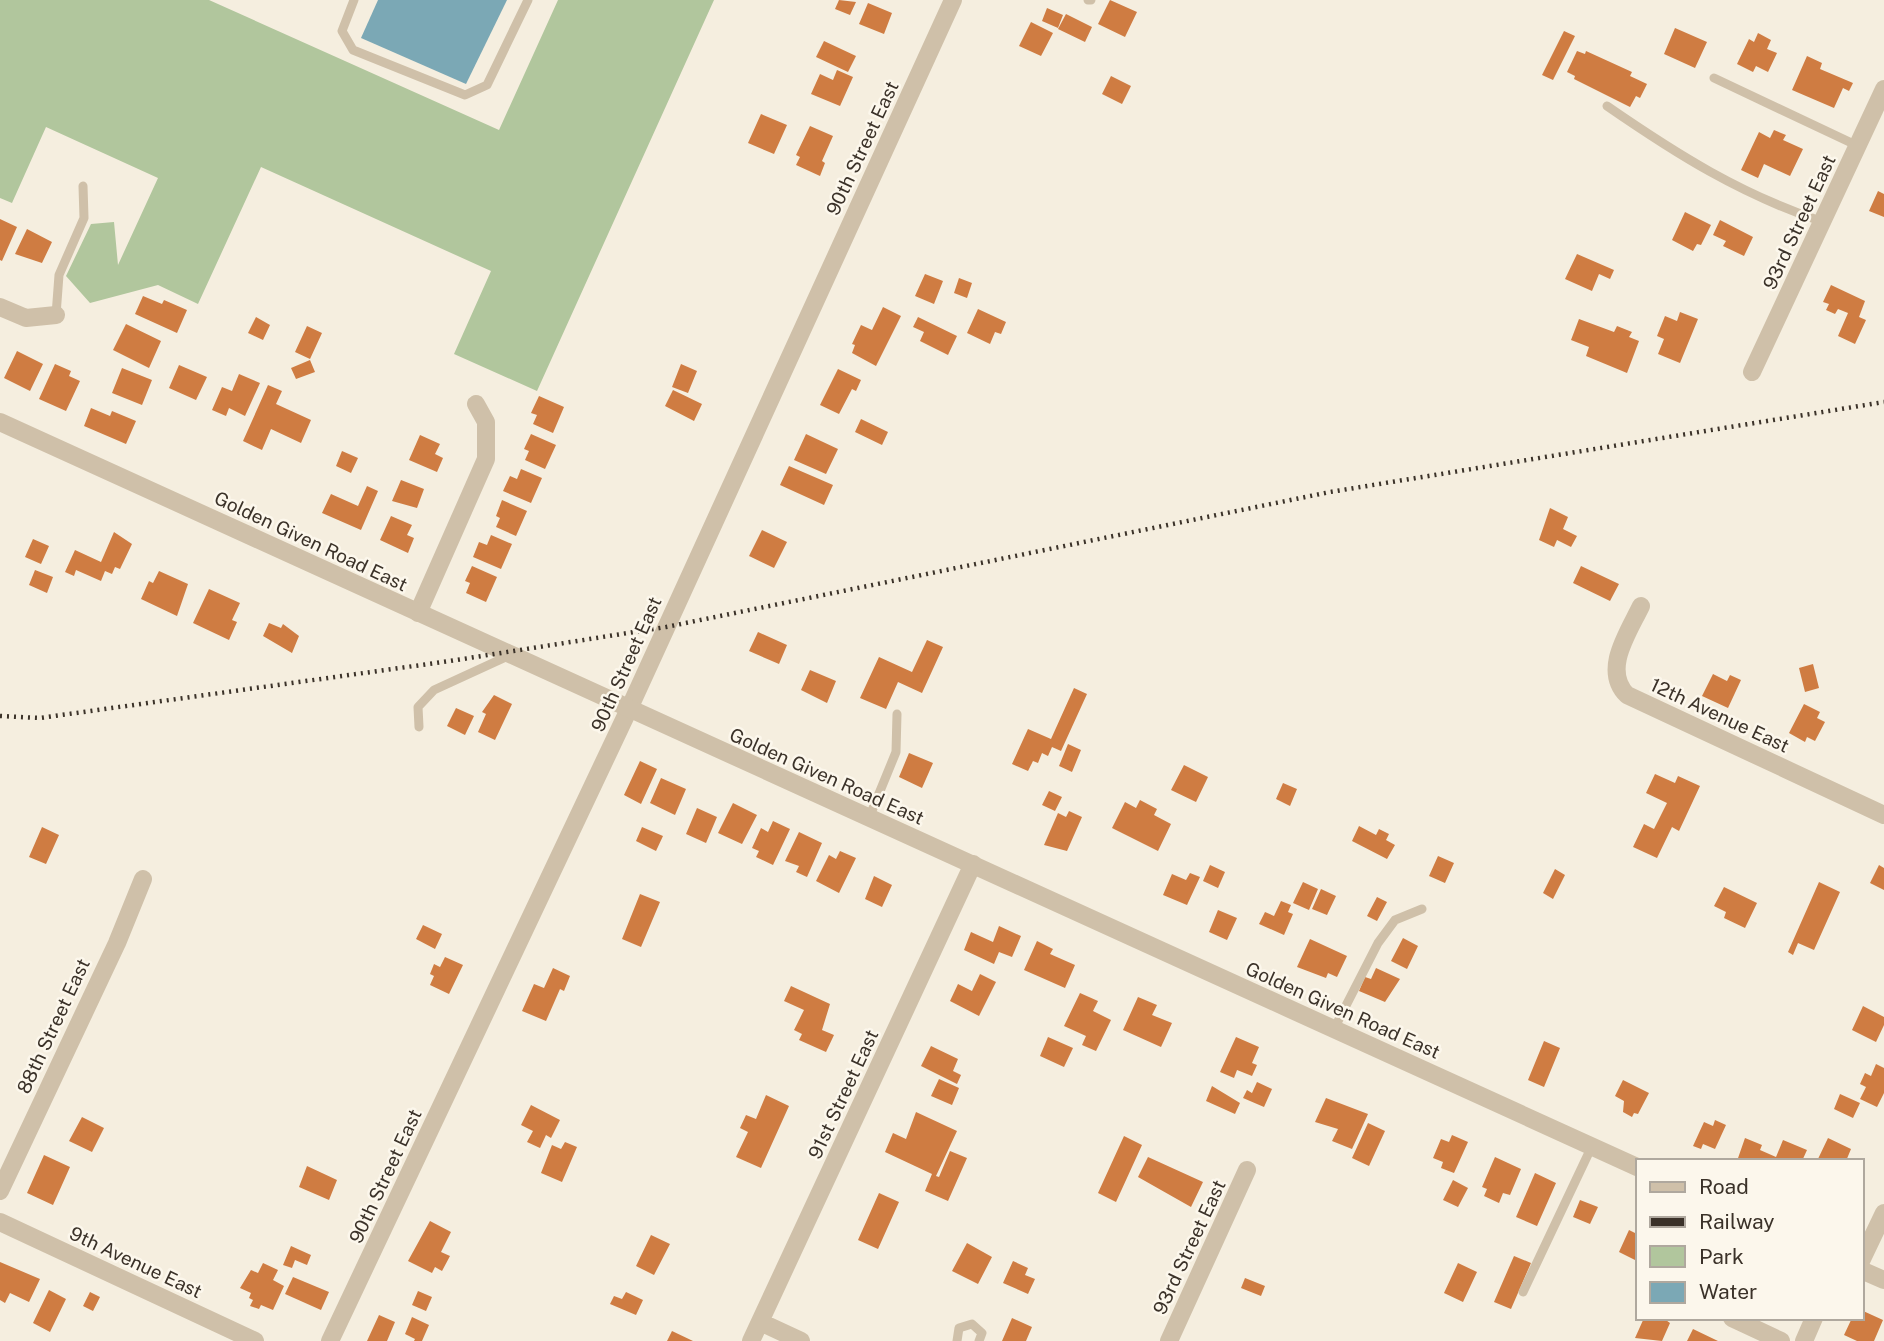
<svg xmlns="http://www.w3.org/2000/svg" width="1884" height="1341" font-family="'Public Sans',sans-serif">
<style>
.green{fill:#b1c69d}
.water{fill:#7ba8b5}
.building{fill:#cf7c42}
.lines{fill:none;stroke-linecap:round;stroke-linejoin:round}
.service{stroke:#cfc0a9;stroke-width:9}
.minor{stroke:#cfc0a9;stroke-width:18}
.tertiary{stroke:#cfc0a9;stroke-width:18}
.rail{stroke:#3b3229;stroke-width:4.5;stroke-dasharray:2 5;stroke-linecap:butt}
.labels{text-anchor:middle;stroke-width:5;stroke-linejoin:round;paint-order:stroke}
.street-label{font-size:19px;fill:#3b3229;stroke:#fcf7ec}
</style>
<rect width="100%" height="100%" fill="#f5eedf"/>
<path class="green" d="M0,0H209L499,130L558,0H714L537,391L454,354L491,271L261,167L198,304L158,285L90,303L66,276L91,224L114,222L118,265L158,178L46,127L12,203L0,198Z"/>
<path class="water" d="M378,0H507L466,84L361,38Z"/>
<path class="building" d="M839,0L856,2L850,15L835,9Z
M1110,0L1137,12L1125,37L1098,24Z
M868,3L892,13L884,34L859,24Z
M1047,8L1063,15L1058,28L1042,21Z
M1066,14L1092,27L1085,42L1058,29Z
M1031,22L1053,33L1041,56L1019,46Z
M1675,28L1707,42L1695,68L1664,54Z
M1564,31L1575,36L1553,80L1542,75Z
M1758,33L1771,40L1767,49L1777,53L1768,72L1756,66L1753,72L1737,64L1749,39L1754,42Z
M824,41L856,56L848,72L816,57Z
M1577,51L1585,54L1586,51L1632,72L1630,76L1647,84L1640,98L1636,96L1630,107L1574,79L1575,76L1567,72Z
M1807,56L1822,63L1820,69L1853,83L1849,91L1843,88L1834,108L1792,90Z
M837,70L853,77L840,106L811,94L820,74L833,80Z
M1111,76L1131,86L1122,104L1102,94Z
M761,114L787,125L774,154L748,143Z
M810,126L833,136L822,161L825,163L820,176L796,165L800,157L796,155Z
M1774,130L1786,135L1783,140L1803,149L1790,176L1764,164L1758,178L1741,170L1759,132L1770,138Z
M1878,191L1884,194V217L1869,211Z
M1685,212L1711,225L1701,245L1697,244L1693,251L1672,240Z
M0,219L17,227L2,261L0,260Z
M1720,220L1753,237L1744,256L1723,246L1726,241L1713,235Z
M27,229L52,242L42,263L15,254Z
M1577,254L1614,270L1610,279L1599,274L1592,291L1565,279Z
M925,274L943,281L934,304L915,296Z
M959,278L972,283L967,298L954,293Z
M1831,285L1865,301L1859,317L1866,320L1855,344L1838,336L1848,313L1838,309L1835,314L1826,310L1829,304L1823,302Z
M143,296L162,304L164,300L187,310L177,333L135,314Z
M883,307L901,316L876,366L852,353L855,345L852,344L861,325L872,330Z
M978,309L1006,322L1001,334L995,332L990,344L967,333Z
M1680,312L1698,319L1680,363L1658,354L1664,339L1657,336L1665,316L1677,321Z
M256,317L270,325L263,340L248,333Z
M918,317L957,336L948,355L920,341L924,332L913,327Z
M1579,319L1614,332L1617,326L1632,332L1629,337L1639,341L1627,373L1586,356L1589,347L1571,340Z
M126,324L161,341L149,368L113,350Z
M307,326L322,333L310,359L295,352Z
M17,351L43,364L30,391L4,378Z
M310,360L315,372L296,379L291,368Z
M55,364L71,371L69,376L80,381L66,411L39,399Z
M681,364L697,371L688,393L672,387Z
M179,365L207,377L196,400L169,388Z
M122,368L152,380L142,405L112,393Z
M838,369L861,380L856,391L852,389L839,414L820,405Z
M239,374L260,383L245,416L229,408L226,416L212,410L222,387L232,391Z
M268,385L282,391L276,404L311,420L301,443L271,429L262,450L243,441Z
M673,390L702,404L694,421L665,406Z
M539,396L564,407L553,433L533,424L537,415L531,413Z
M91,408L110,416L112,411L136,421L126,444L84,426Z
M861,419L888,432L882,445L855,432Z
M531,434L556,445L545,469L525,460L529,451L524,449Z
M806,434L838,449L826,474L794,460Z
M420,435L440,444L435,454L443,458L437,472L409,460Z
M342,451L358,458L351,473L336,466Z
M789,466L833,485L824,505L780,485Z
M521,469L542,478L531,503L503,491L510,476L517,479Z
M401,480L424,489L417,508L392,501Z
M367,486L378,491L361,530L322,513L331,494L358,506Z
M502,500L527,511L516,536L496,527L500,518L496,516Z
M1550,508L1568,517L1563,529L1577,536L1571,547L1557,540L1554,547L1539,540Z
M391,516L412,525L407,535L414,538L408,553L380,540Z
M762,530L787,542L774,568L749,556Z
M114,532L132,544L120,569L115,567L112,574L105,571L101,581L76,570L74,576L65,572L75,550L101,562Z
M491,535L512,544L501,569L473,557L479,542L487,545Z
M33,539L49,546L41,564L25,557Z
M472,566L497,577L486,602L466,593L470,583L465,581Z
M1581,566L1619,584L1610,601L1573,583Z
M35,570L53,577L47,593L29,585Z
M159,571L188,584L177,616L141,599L149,581L153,583Z
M209,589L240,603L232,620L237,622L229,640L193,623Z
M269,623L281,628L283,624L299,636L292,653L263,636Z
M758,632L787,645L779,664L749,651Z
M927,640L943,647L922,693L898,682L886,709L860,698L879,657L912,672Z
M1813,664L1819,688L1805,692L1799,668Z
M810,670L836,681L827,703L801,690Z
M1713,674L1727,681L1730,675L1741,680L1728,708L1702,696Z
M1074,688L1087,694L1061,751L1052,747L1048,756L1042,753L1038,763L1033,761L1028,771L1012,764L1028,729L1051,739Z
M494,695L512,704L495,740L478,732L486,714L482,712Z
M1804,704L1820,712L1817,718L1825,722L1815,741L1807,737L1805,742L1789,733Z
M456,708L474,716L465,735L447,726Z
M1068,744L1081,750L1072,772L1059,766Z
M909,753L933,763L922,788L899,777Z
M640,761L657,769L641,804L624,795Z
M1184,765L1208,777L1196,802L1171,790Z
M1655,774L1675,783L1678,776L1700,786L1679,831L1672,827L1657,858L1633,847L1644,824L1654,829L1667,803L1646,793Z
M661,778L686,789L675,815L650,803Z
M1283,783L1297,789L1290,806L1276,799Z
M1049,791L1062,797L1055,811L1042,805Z
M1140,800L1157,809L1154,815L1171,824L1158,851L1112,828L1125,802L1136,808Z
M733,803L757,815L742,844L718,833Z
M697,808L717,817L706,843L686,834Z
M1069,811L1082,817L1067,851L1044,845L1058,813L1066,817Z
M773,821L790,829L773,865L756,857L759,851L752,848L761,828L768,832Z
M1359,826L1376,835L1379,829L1389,834L1386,840L1395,845L1387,859L1352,841Z
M42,827L59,835L46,864L29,857Z
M642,827L663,836L656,851L636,841Z
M799,832L822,843L807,877L796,872L799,866L785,861Z
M840,851L856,858L839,893L816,881L829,855L836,859Z
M1438,856L1454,863L1445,883L1429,876Z
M1210,865L1225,872L1218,888L1203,881Z
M1879,865L1884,868V890L1870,883Z
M1555,869L1565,875L1553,899L1543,893Z
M1190,873L1200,877L1187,905L1163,895L1172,874L1186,880Z
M874,876L892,885L882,907L865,899Z
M1303,882L1318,889L1309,910L1293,903Z
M1819,882L1840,892L1814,950L1798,943L1793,955L1788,952Z
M1724,887L1757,903L1745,928L1724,918L1726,912L1714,906Z
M1321,889L1336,896L1327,915L1312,909Z
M640,894L660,902L641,947L622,939Z
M1377,897L1387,902L1377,921L1367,916Z
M1281,901L1291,905L1288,912L1293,914L1284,935L1259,924L1265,912L1274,916Z
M1218,910L1237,918L1227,940L1209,932Z
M423,925L442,934L435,949L416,939Z
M999,926L1021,936L1012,957L999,952L994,964L964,950L971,932L993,942Z
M1403,938L1418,946L1407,969L1391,961Z
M1310,939L1347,956L1337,977L1328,973L1326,978L1297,967Z
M1037,941L1053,949L1050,954L1075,965L1065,988L1024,970Z
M445,957L463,965L449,994L430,985L434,976L430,974L434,964L440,967Z
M553,968L570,976L564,991L560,989L546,1021L522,1011L534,984L544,988Z
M1376,968L1400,979L1385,1002L1359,991L1365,977L1371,979Z
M980,974L996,982L979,1016L950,1001L958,984L972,991Z
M791,986L830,1004L822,1030L834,1035L826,1052L799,1040L802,1034L794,1030L804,1010L784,1001Z
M1080,993L1098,1001L1093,1011L1111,1020L1096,1051L1082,1045L1086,1036L1064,1026Z
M1138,997L1157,1005L1152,1015L1172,1023L1161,1047L1123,1030Z
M1863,1006L1884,1017V1025L1876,1042L1852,1030Z
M1048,1037L1073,1048L1064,1067L1040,1056Z
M1236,1037L1259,1047L1252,1063L1257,1065L1252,1076L1237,1070L1234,1078L1220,1072Z
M1544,1041L1560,1048L1544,1087L1528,1080Z
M931,1046L958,1059L953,1071L961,1075L957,1084L921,1066Z
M1876,1064L1884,1068V1093L1877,1107L1860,1099L1866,1087L1860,1084L1865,1073L1871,1076Z
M939,1079L959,1088L952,1105L931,1096Z
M1623,1080L1649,1093L1638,1114L1634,1113L1632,1117L1623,1112L1624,1101L1615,1096Z
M1257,1082L1272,1089L1264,1107L1243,1098L1247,1090L1252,1093Z
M1212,1086L1240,1103L1235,1114L1206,1101Z
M1840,1094L1860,1103L1853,1118L1834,1109Z
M766,1095L789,1106L761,1168L736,1157L748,1132L740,1128L746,1115L756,1119Z
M1326,1098L1368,1114L1352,1149L1332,1141L1338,1129L1315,1122Z
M531,1105L560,1120L551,1138L546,1135L540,1148L527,1142L533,1131L521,1125Z
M916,1112L957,1131L936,1176L939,1177L950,1151L967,1158L948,1201L925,1191L932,1174L885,1152L893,1133L906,1139Z
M82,1117L104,1128L92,1152L69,1141Z
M1715,1120L1726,1125L1715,1149L1703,1144L1701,1149L1693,1146L1704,1122L1713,1126Z
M1368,1123L1385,1131L1369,1166L1352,1158Z
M1452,1135L1468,1142L1454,1173L1441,1168L1443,1162L1433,1158L1441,1139L1449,1142Z
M1124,1136L1142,1145L1116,1202L1098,1193Z
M1745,1138L1762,1145L1760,1150L1776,1157L1783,1140L1807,1150L1802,1161H1737Z
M1828,1138L1851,1149L1846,1161H1817Z
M565,1142L577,1147L562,1182L541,1173L552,1145L561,1149Z
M44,1155L70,1167L53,1205L27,1193Z
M1148,1157L1203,1182L1191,1207L1138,1177Z
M1495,1157L1521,1169L1510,1195L1503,1193L1499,1203L1484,1196L1487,1189L1482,1187Z
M307,1166L337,1180L329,1200L299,1187Z
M1535,1173L1556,1183L1537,1226L1516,1217Z
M1453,1180L1468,1188L1458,1207L1443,1200Z
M879,1193L899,1202L878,1249L858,1240Z
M1580,1200L1598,1207L1590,1224L1573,1217Z
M430,1221L451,1232L441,1252L450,1256L442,1271L435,1267L432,1273L408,1261Z
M1629,1230L1637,1234V1261L1619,1252Z
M651,1235L670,1244L654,1275L636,1266Z
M967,1243L992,1257L978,1284L952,1271Z
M291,1246L311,1255L307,1265L295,1260L292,1268L283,1265Z
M1514,1256L1531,1263L1511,1309L1494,1302Z
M1013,1261L1028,1268L1025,1275L1035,1279L1028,1294L1003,1283Z
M0,1262L40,1279L29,1302L10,1293L5,1303L0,1300Z
M263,1263L278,1270L273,1280L284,1286L273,1310L261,1305L259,1309L250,1306L253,1300L249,1298L251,1293L240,1288L251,1270L258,1273Z
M1458,1263L1477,1272L1463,1302L1444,1293Z
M293,1277L329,1292L321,1310L285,1294Z
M1245,1278L1265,1286L1261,1296L1241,1288Z
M49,1290L66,1299L50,1332L33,1323Z
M418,1291L432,1297L426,1311L412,1305Z
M90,1292L100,1297L93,1311L83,1306Z
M626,1292L643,1300L636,1315L610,1304L614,1296L622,1299Z
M1861,1310L1883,1320L1874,1341H1857L1844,1335L1852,1318H1861Z
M379,1315L395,1322L387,1341H367Z
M412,1317L429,1325L422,1341H414L415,1339L405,1334Z
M1012,1318L1032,1327L1026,1341H1002Z
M1644,1318H1663L1670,1323L1662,1341L1635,1338Z
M1693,1329L1718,1341H1687Z
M672,1331L693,1341H667Z"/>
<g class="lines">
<path class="service" d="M354,0L342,31L353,50L465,95L487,85L528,0
M1088,0H1091
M1714,78L1858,146
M1607,106C1678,155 1740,194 1823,222
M56,315L59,275L84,218L83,186
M419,727L418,707L434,690L510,655
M869,818L896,752L897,714
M1334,1029L1378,943L1395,920L1422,909
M1523,1292L1592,1146
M957,1341L959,1328L972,1324L982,1333L979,1341"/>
<path class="minor" d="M0,307L26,318L56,315
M1752,372L1884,89
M1641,606C1628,633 1602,670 1627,695L1884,815
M418,613L486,459V422L476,404
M0,1191L117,943L143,879
M0,1222L255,1341
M1861,1261L1884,1213
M1732,1318L1781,1341
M760,1322L801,1341
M330,1341L629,709L953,0
M751,1341L973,864
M1169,1341L1247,1170
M1804,1341L1814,1318"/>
<path class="tertiary" d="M0,422L1637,1167
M1861,1270L1884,1280"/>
<path class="rail" d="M0,716L40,718L450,661L666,627L1330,492L1884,402"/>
</g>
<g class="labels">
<g class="street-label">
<text transform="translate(862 148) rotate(-65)" y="7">90th Street East</text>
<text transform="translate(1799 222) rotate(-65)" y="7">93rd Street East</text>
<text transform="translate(311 541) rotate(25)" y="7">Golden Given Road East</text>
<text transform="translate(626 664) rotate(-66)" y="7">90th Street East</text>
<text transform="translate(1720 715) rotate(25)" y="7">12th Avenue East</text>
<text transform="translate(827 776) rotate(24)" y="7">Golden Given Road East</text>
<text transform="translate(1343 1010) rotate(24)" y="7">Golden Given Road East</text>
<text transform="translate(53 1026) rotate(-65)" y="7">88th Street East</text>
<text transform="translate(843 1094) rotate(-65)" y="7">91st Street East</text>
<text transform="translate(385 1176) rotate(-65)" y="7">90th Street East</text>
<text transform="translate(1189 1247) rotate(-65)" y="7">93rd Street East</text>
<text transform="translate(136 1262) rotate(25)" y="7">9th Avenue East</text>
</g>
</g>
<rect x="1636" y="1159" width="228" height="161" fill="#fcf7ec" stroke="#afa89e" stroke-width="2"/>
<rect x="1650" y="1182" width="35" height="10" fill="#cfc0a9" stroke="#afa89e" stroke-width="2"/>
<text x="1699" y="1194" font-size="21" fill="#3b3229">Road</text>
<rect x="1650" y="1217" width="35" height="10" fill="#3b3229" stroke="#afa89e" stroke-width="2"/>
<text x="1699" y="1229" font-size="21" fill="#3b3229">Railway</text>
<rect x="1650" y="1246" width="35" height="21" fill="#b1c69d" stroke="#afa89e" stroke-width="2"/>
<text x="1699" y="1264" font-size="21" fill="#3b3229">Park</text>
<rect x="1650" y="1282" width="35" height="21" fill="#7ba8b5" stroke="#afa89e" stroke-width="2"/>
<text x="1699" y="1299" font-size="21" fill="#3b3229">Water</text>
</svg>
